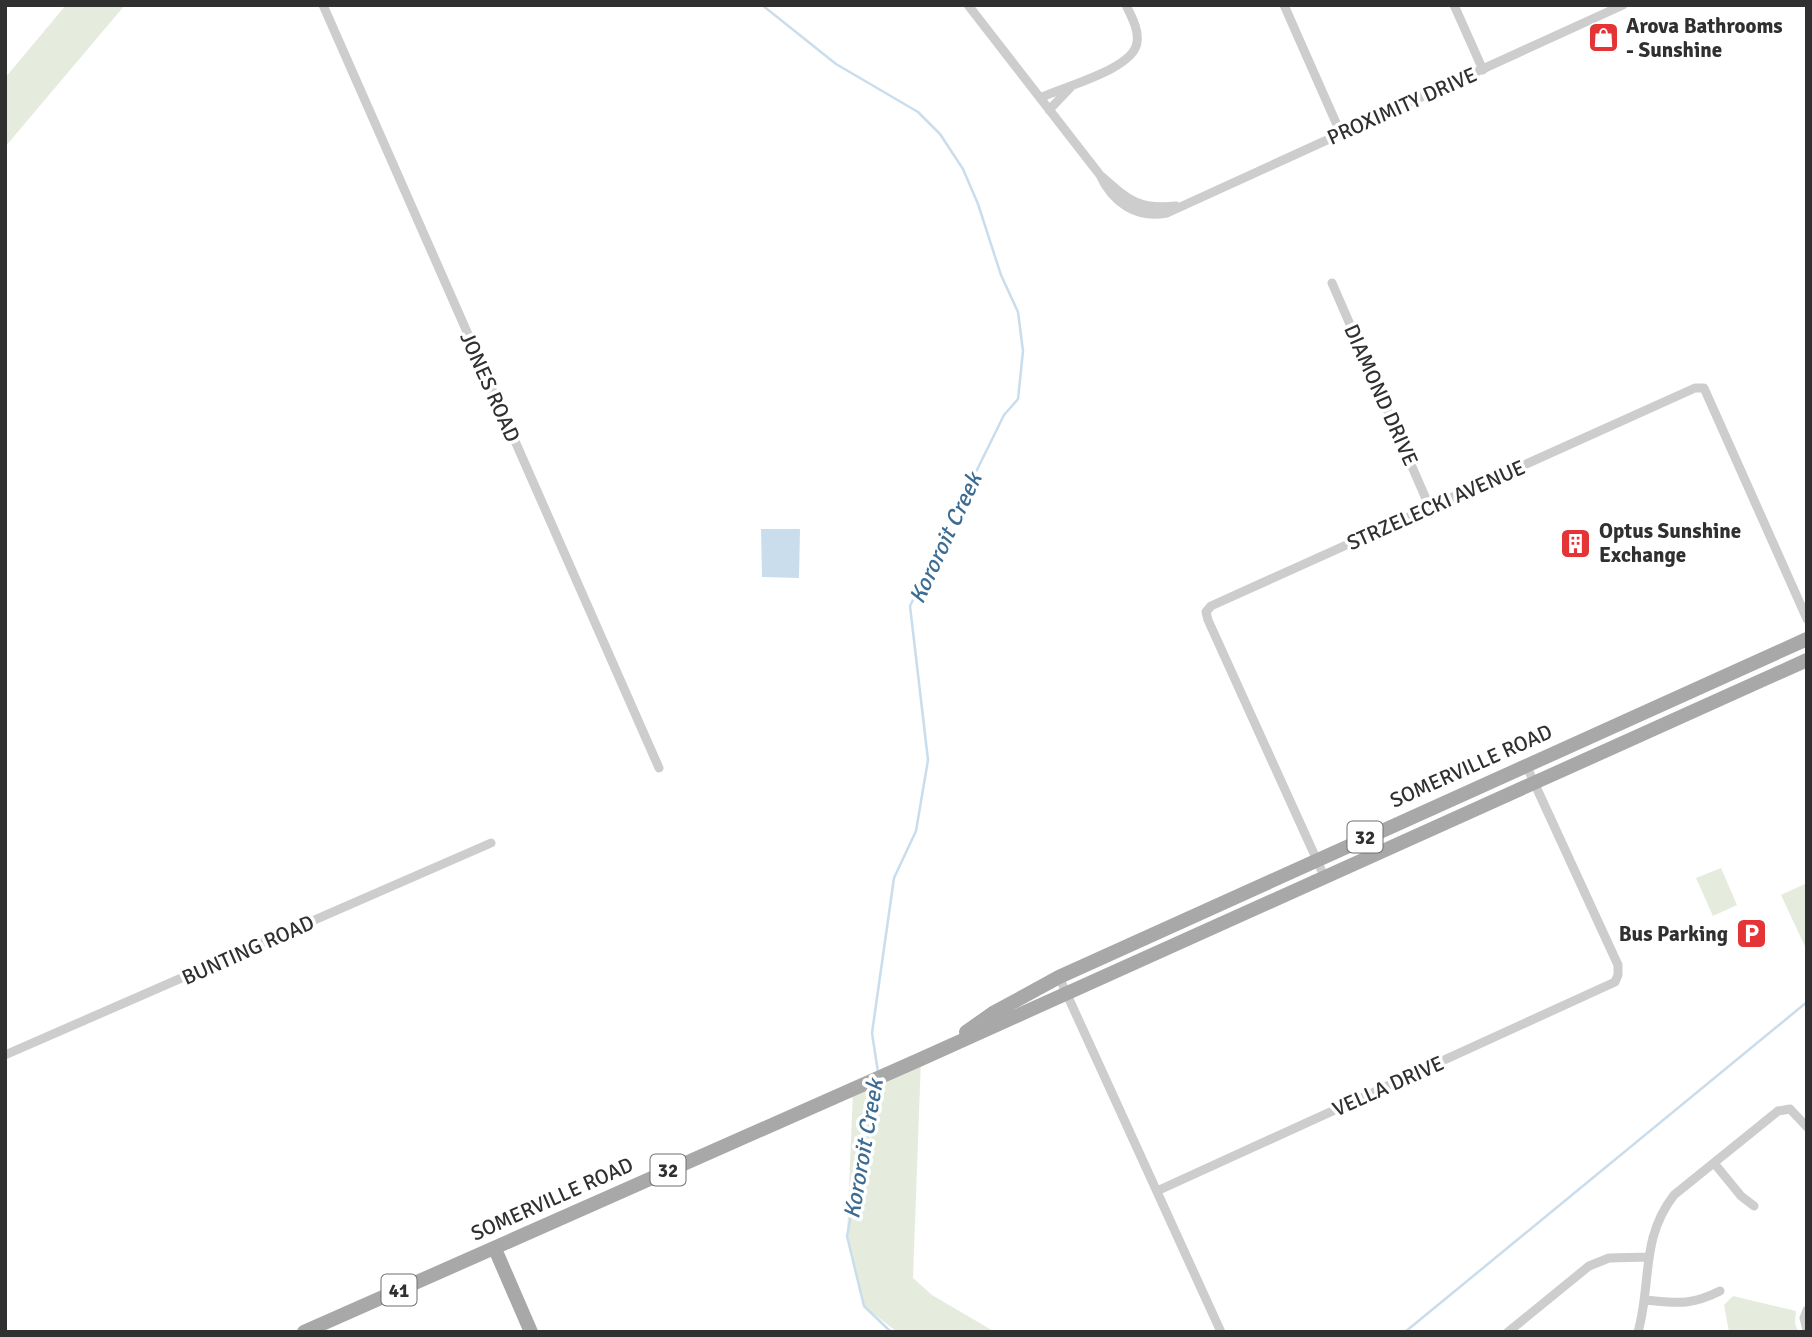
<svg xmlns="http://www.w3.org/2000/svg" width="1812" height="1337" font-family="Signika,sans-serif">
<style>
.green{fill:#e5ecde}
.water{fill:#caddec}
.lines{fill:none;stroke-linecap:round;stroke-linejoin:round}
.stream{stroke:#caddec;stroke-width:2.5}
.street{stroke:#cdcdcd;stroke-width:9}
.primary{stroke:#a8a8a8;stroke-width:14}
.labels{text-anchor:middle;stroke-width:7;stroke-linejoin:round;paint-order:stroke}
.shield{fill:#fff;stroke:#6e6e6e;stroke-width:2}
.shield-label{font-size:19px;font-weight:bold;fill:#303030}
.poi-label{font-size:21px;font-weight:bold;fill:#303030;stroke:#fff;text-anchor:start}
.street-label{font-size:21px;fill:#303030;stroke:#fff}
.water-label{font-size:23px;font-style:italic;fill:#3d6c92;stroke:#fff}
</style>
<rect width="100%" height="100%" fill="#fff"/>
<path class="green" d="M66,5H125L5,147V78Z
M1721,868L1737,905L1713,916L1696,878Z
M1807,883V951L1781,895Z
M921,1059L913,1278L932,1295L995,1332H897L864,1306L847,1236L853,1090Z
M1733,1296L1796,1311L1795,1323L1798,1332H1729L1724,1305Z"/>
<path class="water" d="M761,529H800L799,578L762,577Z"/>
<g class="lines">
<path class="stream" d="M762,5L836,64L918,112L940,134L963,169L978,204L1001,275L1018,312L1023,351L1018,399L1004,415L910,606L928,760L916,831L894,878L872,1033L878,1072
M876,1086L847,1236L864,1306L891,1332
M1405,1332L1807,1002"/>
<path class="street" d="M323,5L659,768
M968,5L1100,175C1127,199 1138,210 1176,206
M1284,5L1341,134
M1454,5L1483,70
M1040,98C1062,87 1135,69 1137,42C1139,29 1131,16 1126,5
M1049,110L1070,88
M1100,175C1112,202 1136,219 1167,213L1623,5
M1332,283L1430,508
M1325,878L1208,620L1206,612L1211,606L1695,388H1704L1807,619
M1059,977L1221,1332
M5,1055L491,843
M1714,1163L1741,1196L1754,1206
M1157,1191L1615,982L1618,975V965L1526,765
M1645,1300C1677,1303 1690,1306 1720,1291
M1807,1310L1804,1318L1807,1330
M1508,1332L1589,1266L1609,1258L1648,1257
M1638,1332C1652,1282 1640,1239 1674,1195L1778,1111L1790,1109L1807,1127"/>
<path class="primary" d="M966,1032L993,1013L1059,977L1807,639
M495,1249L531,1332
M304,1332L921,1059L1807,660"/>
</g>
<defs>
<symbol id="shop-square" viewBox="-11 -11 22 22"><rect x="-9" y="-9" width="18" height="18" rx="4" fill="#e43436" stroke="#fff"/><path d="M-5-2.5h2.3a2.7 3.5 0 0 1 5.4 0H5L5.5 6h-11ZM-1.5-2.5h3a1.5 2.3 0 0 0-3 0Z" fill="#fff"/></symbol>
<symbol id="building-square" viewBox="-11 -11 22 22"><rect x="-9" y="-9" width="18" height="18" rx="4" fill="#e43436" stroke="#fff"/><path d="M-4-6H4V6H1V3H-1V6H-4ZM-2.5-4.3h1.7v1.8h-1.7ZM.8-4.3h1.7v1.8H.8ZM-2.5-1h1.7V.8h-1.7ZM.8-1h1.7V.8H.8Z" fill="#fff"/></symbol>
<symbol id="parking-square" viewBox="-11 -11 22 22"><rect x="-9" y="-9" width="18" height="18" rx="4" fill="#e43436" stroke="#fff"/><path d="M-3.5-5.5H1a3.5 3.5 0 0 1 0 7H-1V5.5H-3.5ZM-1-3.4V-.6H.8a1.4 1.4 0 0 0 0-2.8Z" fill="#fff"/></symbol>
</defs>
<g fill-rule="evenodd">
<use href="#shop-square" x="1586" y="20" width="35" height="35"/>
<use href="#building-square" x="1558" y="526" width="35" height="35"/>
<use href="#parking-square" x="1734" y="916" width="35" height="35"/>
</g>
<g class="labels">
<g class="shield">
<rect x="1347.5" y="821.5" width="35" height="31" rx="5"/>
<rect x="650.5" y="1154.5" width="35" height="31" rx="5"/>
<rect x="381.5" y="1274.5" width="35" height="31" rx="5"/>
</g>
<g class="shield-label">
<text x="1365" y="844">32</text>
<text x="668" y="1177">32</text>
<text x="399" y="1297">41</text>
</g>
<g class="poi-label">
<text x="1626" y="33">Arova Bathrooms<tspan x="1626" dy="24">- Sunshine</tspan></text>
<text x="1599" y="538">Optus Sunshine<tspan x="1599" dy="24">Exchange</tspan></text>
<text x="1728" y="941" text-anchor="end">Bus Parking</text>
</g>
<g class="street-label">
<text transform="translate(1402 106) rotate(-24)" y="7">PROXIMITY DRIVE</text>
<text transform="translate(490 387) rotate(66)" y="7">JONES ROAD</text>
<text transform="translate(1381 395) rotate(66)" y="7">DIAMOND DRIVE</text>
<text transform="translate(1436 505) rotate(-24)" y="7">STRZELECKI AVENUE</text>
<text transform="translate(1471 766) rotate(-24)" y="7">SOMERVILLE ROAD</text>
<text transform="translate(248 950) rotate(-24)" y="7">BUNTING ROAD</text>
<text transform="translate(1388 1086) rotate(-24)" y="7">VELLA DRIVE</text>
<text transform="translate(552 1199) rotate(-24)" y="7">SOMERVILLE ROAD</text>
</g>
<g class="water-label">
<text transform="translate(945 538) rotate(-65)" y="8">Kororoit Creek</text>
<text transform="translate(863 1149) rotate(-80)" y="8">Kororoit Creek</text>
</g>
</g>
<rect width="1812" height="1337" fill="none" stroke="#303030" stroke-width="14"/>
</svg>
